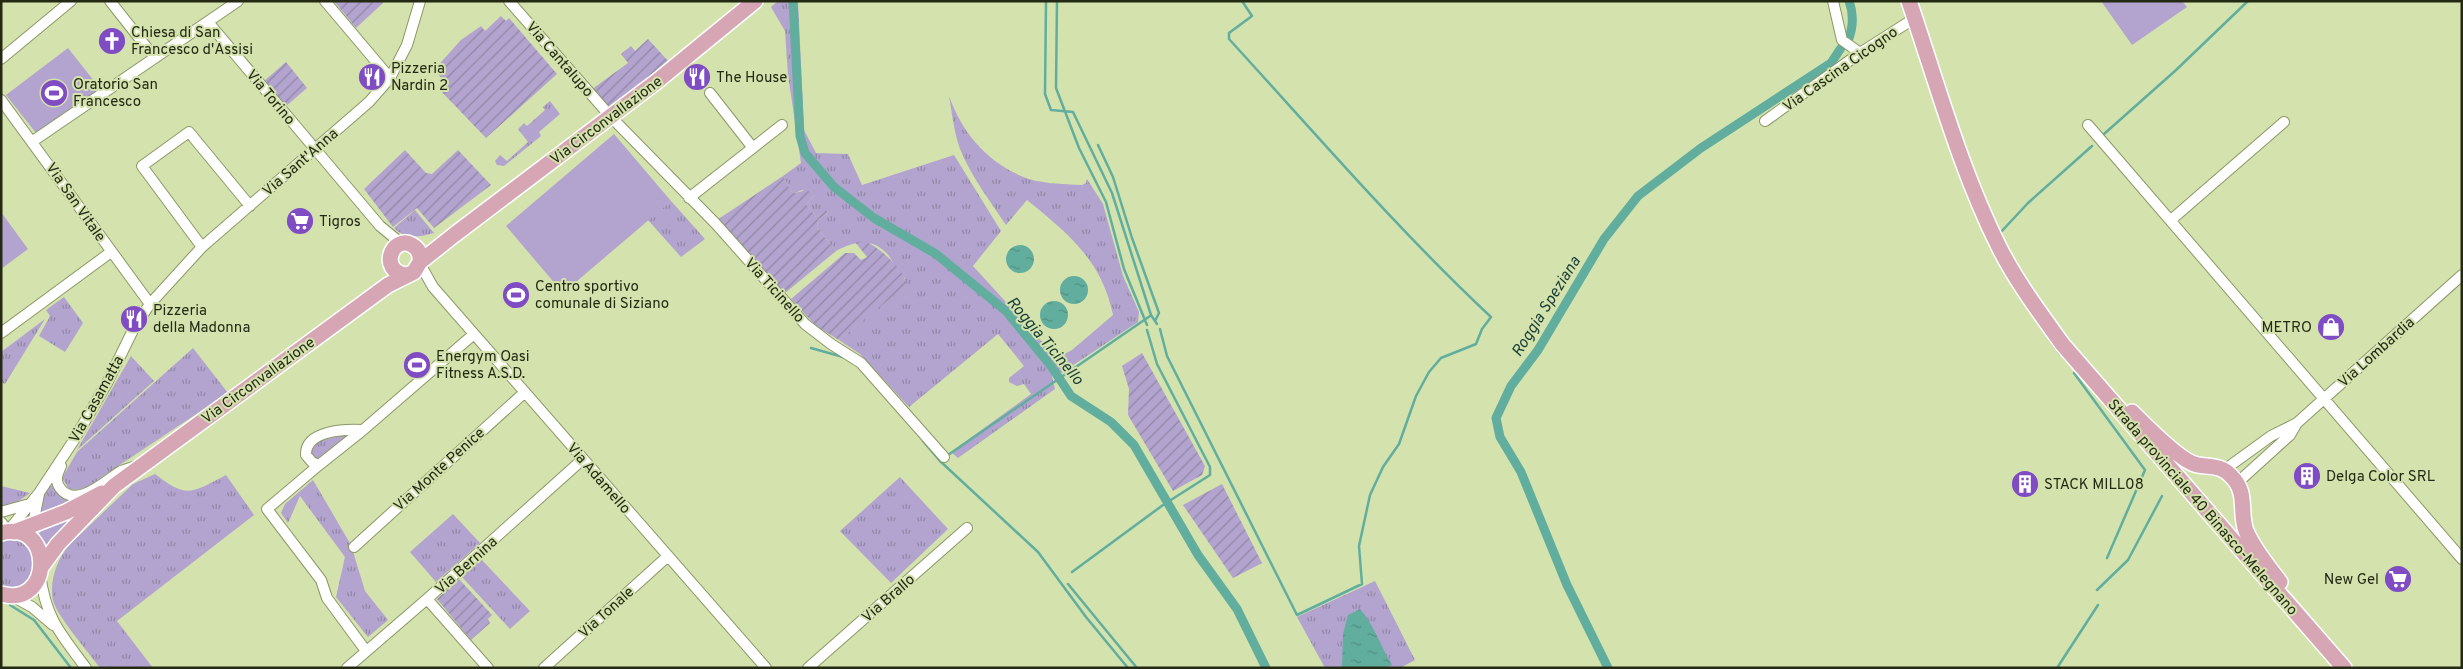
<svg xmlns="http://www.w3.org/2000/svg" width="2463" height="669" font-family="Overpass,sans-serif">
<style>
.grass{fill:url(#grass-tufts)}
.park{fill:#b2a4ce}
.garden{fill:url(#garden-furrows)}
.water{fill:url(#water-ripples)}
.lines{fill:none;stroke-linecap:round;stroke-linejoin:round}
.stream{stroke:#61ae9f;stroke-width:2.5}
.canal{stroke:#61ae9f;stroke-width:9}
.minor-casing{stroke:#8b9865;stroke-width:12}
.primary-casing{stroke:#fff;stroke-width:18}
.minor{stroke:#fff;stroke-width:10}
.primary{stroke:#d6a6b5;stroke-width:15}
.labels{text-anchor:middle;stroke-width:4;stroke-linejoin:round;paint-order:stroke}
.poi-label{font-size:15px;fill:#242914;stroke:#d4e2ad;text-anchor:start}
.street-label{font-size:15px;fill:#242914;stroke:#d4e2ad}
.water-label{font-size:16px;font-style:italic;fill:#173c35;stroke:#d4e2ad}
</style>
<defs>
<pattern id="grass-tufts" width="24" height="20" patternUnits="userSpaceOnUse" patternTransform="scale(1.25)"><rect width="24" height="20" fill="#b2a4ce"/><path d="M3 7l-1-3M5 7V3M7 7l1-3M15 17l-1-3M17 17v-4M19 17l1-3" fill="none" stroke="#9186a6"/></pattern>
<pattern id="garden-furrows" width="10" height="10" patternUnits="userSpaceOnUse" patternTransform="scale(1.25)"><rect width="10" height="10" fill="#b2a4ce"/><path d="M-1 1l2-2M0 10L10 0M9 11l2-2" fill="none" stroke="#9186a6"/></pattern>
<pattern id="water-ripples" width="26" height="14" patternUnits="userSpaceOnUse" patternTransform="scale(1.25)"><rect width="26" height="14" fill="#61ae9f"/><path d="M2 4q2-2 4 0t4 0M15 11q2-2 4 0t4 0" fill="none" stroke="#508e80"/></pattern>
</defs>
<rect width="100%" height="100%" fill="#d4e2ad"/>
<path class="grass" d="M778,1H798L804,130L816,153L848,154L862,185L954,155L1001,231L973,266L1057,358L1072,350L1113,315C1102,261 1069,234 1027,200L1006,225C990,201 971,176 960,149C954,132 952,113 949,96C962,132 985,160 1021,176C1039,184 1062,184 1082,185L1086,183L1087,179L1103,204L1123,276L1139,312L1138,322L1060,374L1052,376L1055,389L958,458L951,452L1031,394L1024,384L1017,386L1009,382V378L1024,366L998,334L909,407L860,354L839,340L906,285L905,278C898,272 894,264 889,256C873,237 856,241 836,251L817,228L818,220L828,213L826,211L816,217L806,204L814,196L802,190L795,193L791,191L783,176L801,163L788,75L785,31L771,7Z
M550,101L560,114L539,132L541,136L504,166L497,165L495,161L500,155L507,161L528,142L518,129L524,123L527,126L545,110L543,107Z
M671,201L705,239L681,257L648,220Z
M415,210L434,233C420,237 406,240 394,228Z
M64,297L83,323L65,352L39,336L50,316L46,310Z
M45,319L5,384L1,382V352Z
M193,348L228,393L103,476C92,485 83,492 69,489L62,478L77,452Z
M131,356L154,381L77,450Z
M349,434L321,458H312L310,449L315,442Z
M155,474C187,499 191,493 226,475L254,515L117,621L153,668H100C90,654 56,615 53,600C49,581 57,560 69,545L133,484Z
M900,477L948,529L891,583L840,531Z
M313,480L351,545L365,591L388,620L368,637L336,597L345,557L300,496L288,523L281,513L285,504Z
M50,484L60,496L76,503L42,512L39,509L44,493Z
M1,486L30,493L16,503L1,507Z
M453,514L480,543L436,582L410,552Z
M73,515L76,516L49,547H45L39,534L44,527Z
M1,539L19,540L33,553C34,578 29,590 1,588Z
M481,559L530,611L510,629L462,577Z
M1375,581L1415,660L1400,668H1325L1297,617Z"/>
<path class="park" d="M2101,1H2182L2187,7L2132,45Z
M68,48L102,91L36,133L6,95Z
M614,134L671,201L563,293L506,226Z
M1,212L28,249L1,269Z"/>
<path class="garden" d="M334,1H382L383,3L356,28Z
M501,16L506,21L509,18L557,74L486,138L438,88L445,82L434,70L461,40L481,26L485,31Z
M648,39L669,62L611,107L605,104L591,90L628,63L621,54L631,46L635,51Z
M286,62L307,88L285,107L263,82Z
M405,150L426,173L432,174L458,150L491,185L434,228L417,208L393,227L364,189Z
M783,176L791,191L795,193L807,190L814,196L806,204L816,217L826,210L828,213L818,220L817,228L836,251L785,293L717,220Z
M865,241C880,248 903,268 907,285L839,340L816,326L791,299L845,253H854L861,260L867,257L855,242Z
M1142,353L1205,466L1202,475L1173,491L1128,415L1129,389L1122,366Z
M1222,484L1262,563L1233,578L1183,505Z
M459,579L492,615L488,619L490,623L471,640L437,599Z"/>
<path class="water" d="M1006 259a14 14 0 1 1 28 0a14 14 0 1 1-28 0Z
M1060 290a14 14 0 1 1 28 0a14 14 0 1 1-28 0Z
M1040 315a14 14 0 1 1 28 0a14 14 0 1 1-28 0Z
M1360,609C1373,623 1381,647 1392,665L1385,668H1342L1343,634L1348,615Z"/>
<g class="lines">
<path class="stream" d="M1046,1L1045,94L1051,110L1073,112L1112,193L1151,315L1157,324
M1057,1L1056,88L1079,148L1106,202L1124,269L1147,325
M2104,134L2175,71L2248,1
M1098,145L1113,177L1132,238L1159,313L1155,321
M2000,233L2028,203L2092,146
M2033,315L2060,354
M1160,329L1167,356L1297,615L1362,584L1359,546L1370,495L1383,467L1399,444L1416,396L1429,372L1441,358L1476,344L1482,329L1491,317C1398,230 1315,133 1229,39V33L1252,16L1242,1
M811,348L843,357
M2074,373L2145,470L2107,558
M923,441L940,461
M948,455L1150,316
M942,459L940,461L1038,552L1086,617L1128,668
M1072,572L1163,505L1210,475V467L1157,364L1147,330
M1068,584L1137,668
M2097,590L2128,560L2162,496
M10,605L34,620L71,668
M2057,668L2098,605"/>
<path class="canal" d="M793,1L800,136L805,153L834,187L874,218L936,254L1006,311L1051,366L1071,396L1111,422L1134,445L1198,555L1237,609L1266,668
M1848,41C1853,28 1854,14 1849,1
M1608,668L1567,585L1521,472L1500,437L1496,418L1511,386L1538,350L1604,239L1638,196L1701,148L1831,63L1841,48"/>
<defs>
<path id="minor" d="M110,1L155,58
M325,1L390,78
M509,1L611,117L716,224L805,324L831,344L861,363L944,457
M1833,1L1842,40L1860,53
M208,22L380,226L402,244
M1,59L71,1
M710,93L753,148
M1,100L150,304
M1765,121L1860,53L1915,18
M2088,125L2462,559
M33,141L238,1
M689,198L782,125
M2171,220L2284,122
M202,247L142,166L189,132L250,206
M420,264L433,287L766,668
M1,333L111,252
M363,430C346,429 305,430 306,455L312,462L319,465L363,430L474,334
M319,465L267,509L321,580L327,598L366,651
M61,466C58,473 54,480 60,488C76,510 106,480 121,471C126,469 131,468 136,466
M2224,470L2271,436L2297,423L2462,275
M2237,483L2290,435L2297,423
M1,512L26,505
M1,522L8,531L39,493L74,440L107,383L135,326L150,304L202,247L369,102L390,78L407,45L420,1
M32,529L39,494
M354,547L525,392
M40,574C46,619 60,633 86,668
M12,596L32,607L53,625
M427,599L488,668
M347,668L427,599L583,459
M544,668L668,556
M808,668L967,528"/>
<path id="primary" d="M1909,1C1937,83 1960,169 1999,247C2016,281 2040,313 2063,345L2344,668
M406,275C378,271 392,234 412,245C419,249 421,255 420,262
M2132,412C2144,424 2182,463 2198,465C2211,467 2222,465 2232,477C2248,493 2239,512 2246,531C2254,550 2268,566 2280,582
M14,532L66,512L102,493
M1,533C54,518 54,609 1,594
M42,566L58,544L114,486L388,285L414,272L420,262L454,235L656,82L755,1"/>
</defs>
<use href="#minor" class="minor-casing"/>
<use href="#primary" class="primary-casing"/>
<use href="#minor" class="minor"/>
<use href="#primary" class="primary"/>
</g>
<defs>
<symbol id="church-disc" viewBox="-11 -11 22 22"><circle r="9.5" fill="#7f4cc4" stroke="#d4e2ad"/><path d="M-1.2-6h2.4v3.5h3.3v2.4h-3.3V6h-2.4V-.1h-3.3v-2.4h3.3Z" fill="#fff"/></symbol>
<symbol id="restaurant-disc" viewBox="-11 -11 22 22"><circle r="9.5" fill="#7f4cc4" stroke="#d4e2ad"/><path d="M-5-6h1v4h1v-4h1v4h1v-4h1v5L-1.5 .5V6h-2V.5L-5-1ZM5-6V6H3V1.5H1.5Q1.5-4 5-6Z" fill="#fff"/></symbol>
<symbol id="stadium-disc" viewBox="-11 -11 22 22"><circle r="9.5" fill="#7f4cc4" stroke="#d4e2ad"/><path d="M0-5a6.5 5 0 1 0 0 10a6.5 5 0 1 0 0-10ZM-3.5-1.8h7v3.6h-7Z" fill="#fff"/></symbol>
<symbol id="supermarket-disc" viewBox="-11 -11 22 22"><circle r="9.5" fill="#7f4cc4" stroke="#d4e2ad"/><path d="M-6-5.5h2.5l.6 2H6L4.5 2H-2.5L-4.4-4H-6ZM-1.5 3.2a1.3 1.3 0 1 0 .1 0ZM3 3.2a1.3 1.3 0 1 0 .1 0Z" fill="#fff"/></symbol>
<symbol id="shop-disc" viewBox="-11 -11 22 22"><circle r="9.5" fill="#7f4cc4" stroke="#d4e2ad"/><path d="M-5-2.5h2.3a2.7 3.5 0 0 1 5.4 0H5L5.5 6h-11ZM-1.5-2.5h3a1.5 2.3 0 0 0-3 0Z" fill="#fff"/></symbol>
<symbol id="building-disc" viewBox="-11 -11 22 22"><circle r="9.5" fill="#7f4cc4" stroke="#d4e2ad"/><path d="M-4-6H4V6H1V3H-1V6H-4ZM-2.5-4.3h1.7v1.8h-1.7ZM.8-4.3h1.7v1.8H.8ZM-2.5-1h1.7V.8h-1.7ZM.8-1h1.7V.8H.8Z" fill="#fff"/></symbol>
</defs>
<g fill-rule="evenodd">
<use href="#church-disc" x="96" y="25" width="32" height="32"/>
<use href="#restaurant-disc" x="356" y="61" width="32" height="32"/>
<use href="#restaurant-disc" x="681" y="61" width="32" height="32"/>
<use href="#stadium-disc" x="38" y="77" width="32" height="32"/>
<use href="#supermarket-disc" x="284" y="205" width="32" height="32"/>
<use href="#stadium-disc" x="500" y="279" width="32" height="32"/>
<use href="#restaurant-disc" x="118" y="303" width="32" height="32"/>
<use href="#shop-disc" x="2315" y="311" width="32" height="32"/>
<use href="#stadium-disc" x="401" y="349" width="32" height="32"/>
<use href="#building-disc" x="2291" y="460" width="32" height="32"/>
<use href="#building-disc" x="2009" y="468" width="32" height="32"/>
<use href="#supermarket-disc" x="2382" y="563" width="32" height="32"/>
</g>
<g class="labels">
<g class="poi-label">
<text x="131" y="37">Chiesa di San<tspan x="131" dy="17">Francesco d'Assisi</tspan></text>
<text x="391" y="73">Pizzeria<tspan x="391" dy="17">Nardin 2</tspan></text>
<text x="716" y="82">The House</text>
<text x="73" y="89">Oratorio San<tspan x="73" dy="17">Francesco</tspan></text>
<text x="319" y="226">Tigros</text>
<text x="535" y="291">Centro sportivo<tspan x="535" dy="17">comunale di Siziano</tspan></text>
<text x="153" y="315">Pizzeria<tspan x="153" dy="17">della Madonna</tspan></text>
<text x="2312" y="332" text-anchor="end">METRO</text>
<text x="436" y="361">Energym Oasi<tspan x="436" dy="17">Fitness A.S.D.</tspan></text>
<text x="2326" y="481">Delga Color SRL</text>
<text x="2044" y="489">STACK MILL08</text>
<text x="2379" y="584" text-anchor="end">New Gel</text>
</g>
<g class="street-label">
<text transform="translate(560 59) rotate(49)" y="5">Via Cantalupo</text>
<text transform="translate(1840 69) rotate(-35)" y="5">Via Cascina Cicogno</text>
<text transform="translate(271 97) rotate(50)" y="5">Via Torino</text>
<text transform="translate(606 120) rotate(-37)" y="5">Via Circonvallazione</text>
<text transform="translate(300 162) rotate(-41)" y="5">Via Sant'Anna</text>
<text transform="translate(76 202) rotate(55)" y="5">Via San Vitale</text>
<text transform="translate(775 290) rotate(48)" y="5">Via Ticinello</text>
<text transform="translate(2376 352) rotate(-42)" y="5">Via Lombardia</text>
<text transform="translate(258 380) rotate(-36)" y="5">Via Circonvallazione</text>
<text transform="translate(96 399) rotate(-61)" y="5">Via Casamatta</text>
<text transform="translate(439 469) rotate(-42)" y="5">Via Monte Penice</text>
<text transform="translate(599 478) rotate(49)" y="5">Via Adamello</text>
<text transform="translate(2203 507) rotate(49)" y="5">Strada provinciale 40 Binasco-Melegnano</text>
<text transform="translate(466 565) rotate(-42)" y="5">Via Bernina</text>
<text transform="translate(888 598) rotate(-41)" y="5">Via Brallo</text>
<text transform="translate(606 612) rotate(-42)" y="5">Via Tonale</text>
</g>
<g class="water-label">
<text transform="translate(1545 306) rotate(-58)" y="6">Roggia Speziana</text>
<text transform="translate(1046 340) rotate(50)" y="6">Roggia Ticinello</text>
</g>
</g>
<rect width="2463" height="669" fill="none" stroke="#242914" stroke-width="5"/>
</svg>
